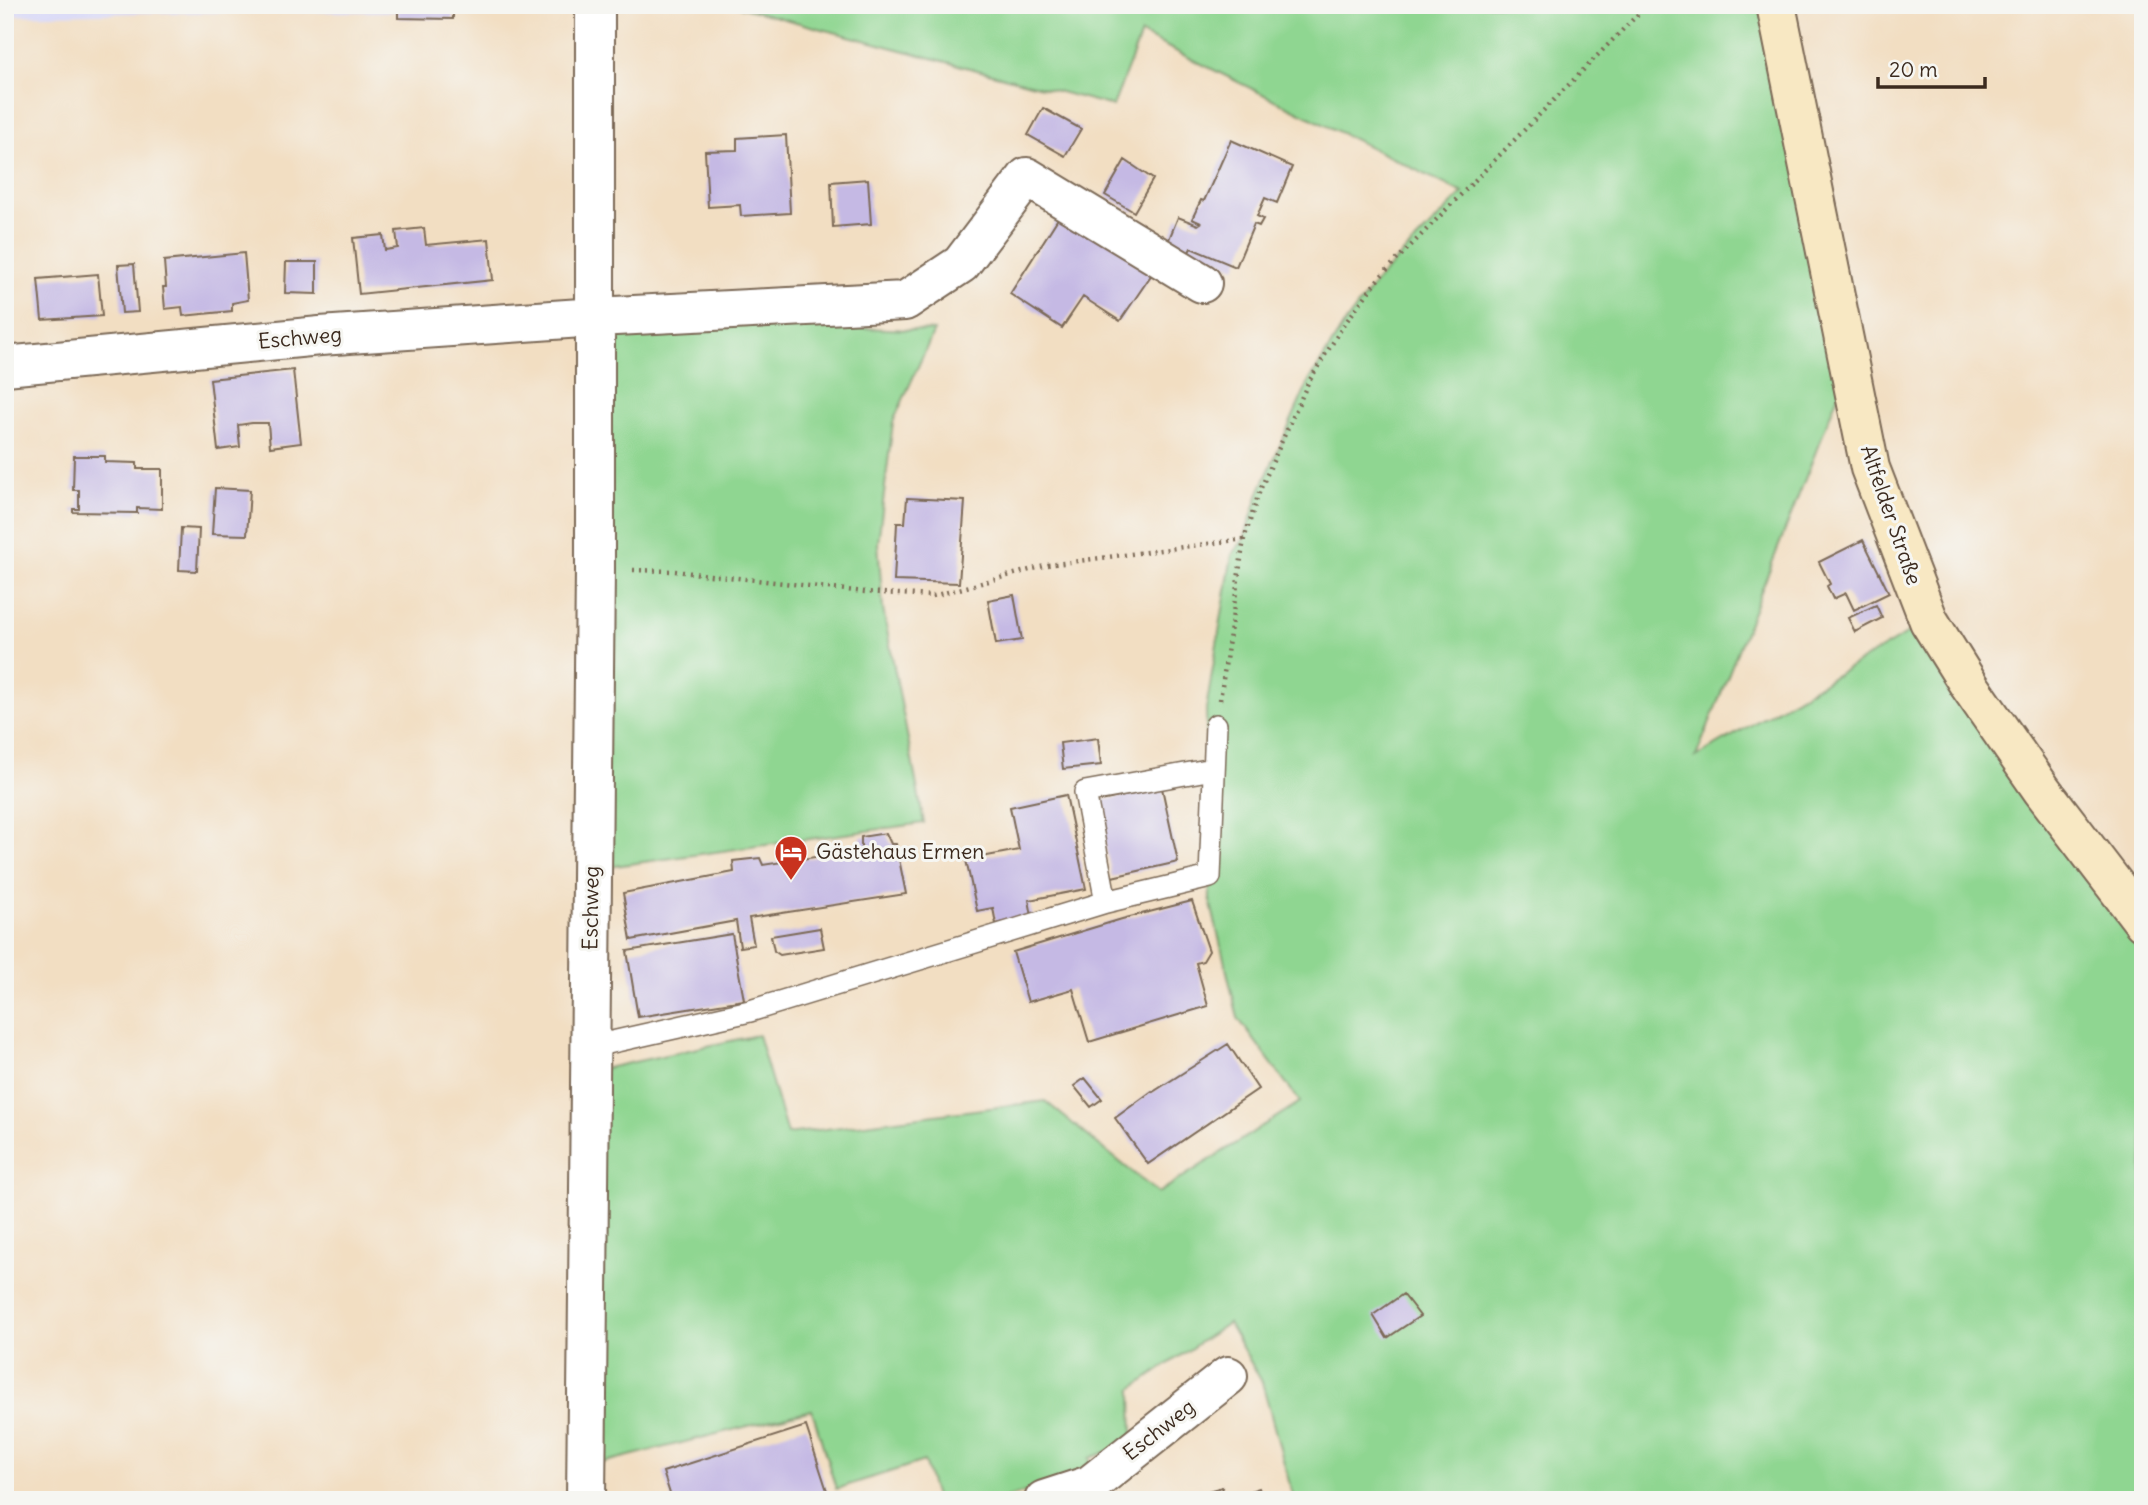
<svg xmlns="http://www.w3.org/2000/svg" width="2148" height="1505" font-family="Delius,sans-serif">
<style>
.built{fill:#d7d7f8}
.green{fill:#8fd691;stroke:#658058;stroke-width:2}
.building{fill:#c5b9e4}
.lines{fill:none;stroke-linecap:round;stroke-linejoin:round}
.lane-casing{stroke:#7b6957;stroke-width:24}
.street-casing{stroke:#7b6957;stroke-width:42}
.secondary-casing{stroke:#7b6957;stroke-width:42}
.path{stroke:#7b6957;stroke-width:4.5;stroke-dasharray:2 5;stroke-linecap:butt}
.lane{stroke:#fff;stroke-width:21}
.street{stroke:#fff;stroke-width:38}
.secondary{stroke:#f8e8c3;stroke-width:38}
.labels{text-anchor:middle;stroke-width:6;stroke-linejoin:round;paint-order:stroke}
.street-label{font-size:21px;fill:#3b2a1e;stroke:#f6f6f2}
.poi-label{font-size:21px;fill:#3b2a1e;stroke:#f6f6f2;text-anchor:start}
</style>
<rect width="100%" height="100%" fill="#f6f6f2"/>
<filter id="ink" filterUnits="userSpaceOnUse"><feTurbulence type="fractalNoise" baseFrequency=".0143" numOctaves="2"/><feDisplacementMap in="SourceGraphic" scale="14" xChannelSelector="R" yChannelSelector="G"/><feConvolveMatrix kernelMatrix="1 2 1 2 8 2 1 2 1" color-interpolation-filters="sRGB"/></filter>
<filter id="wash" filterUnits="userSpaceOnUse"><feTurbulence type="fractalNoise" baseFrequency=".00686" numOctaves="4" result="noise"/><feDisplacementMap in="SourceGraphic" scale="28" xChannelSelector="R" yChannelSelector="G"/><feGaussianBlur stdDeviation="1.57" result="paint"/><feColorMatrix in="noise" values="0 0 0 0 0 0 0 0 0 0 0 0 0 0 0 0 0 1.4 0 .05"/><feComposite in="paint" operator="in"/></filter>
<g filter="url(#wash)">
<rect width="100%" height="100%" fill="#f2dec2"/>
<path class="built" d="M5,5H596V11L146,13L5,16Z"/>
<path class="green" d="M732,5H1776L1849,367L1696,757L1929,621L2143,922V1500H1294L1262,1382L1228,1323L1132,1389L1133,1443L1089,1458L1094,1472L998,1500H936L924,1461L836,1489L812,1410L582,1468L597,1070L758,1035L787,1134L1045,1101L1158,1193L1300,1102L1238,1018L1210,900L1206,709L1232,555L1244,539L1260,490L1308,383L1343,326L1379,278L1463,193L1141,34L1113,106Z
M596,317L934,331L893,422L878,543L883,609L924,823L593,869Z"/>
<g id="blocks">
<path class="building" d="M398,5H453V19L398,18Z
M1043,108L1081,129L1065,156L1028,135Z
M786,135L790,213L741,216L740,205L708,207L705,151L737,150V138Z
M1231,140L1292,167L1277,203L1265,198L1257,216L1263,219L1259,226L1254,224L1236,267L1191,248L1188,254L1167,244L1178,217L1198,225L1201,223L1192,219L1201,200L1204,201Z
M1125,160L1153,179L1134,212L1105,195Z
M868,179L871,224L833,227L831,182Z
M1064,209L1156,268L1120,321L1083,297L1062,328L1010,294Z
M424,228L426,245L489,239L493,280L359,294L353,238L383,235L385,250L398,248L396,231Z
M244,253L248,300L232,303V311L183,316L182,307L165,309L163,287H166L164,261Z
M286,262H317V294L285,293Z
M134,264L138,312L122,313L118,265Z
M98,274L102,316L42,320L38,279Z
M293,370L301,443L270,447L268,423H252L238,425L240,447L218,450L210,379Z
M74,456H105V462L137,463V469H162V509L137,508V513L73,512V509H79V490H73Z
M215,488L250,490L247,535L212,534Z
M907,498L965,501L959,583L894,581L897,523H905Z
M181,528L199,529L197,571L179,570Z
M1863,540L1889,593L1854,610L1846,593L1833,599L1827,586L1830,584L1819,562Z
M1014,595L1022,640L996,644L988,600Z
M1876,605L1882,618L1855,632L1848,618Z
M1098,738L1101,765L1063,769L1060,743Z
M1162,788L1178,862L1112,877L1096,802Z
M1066,795L1086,889L1029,900L1032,916L996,924L993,908L977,911L966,860L1019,850L1010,807Z
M886,833L891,844H896L906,894L749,918L754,945L740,947L736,921L631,940L623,893L734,872L733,861L760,858L763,865L861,850V837Z
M1192,901L1209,951L1203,961L1196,963L1208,1006L1089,1042L1073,989L1028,1002L1013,952L1122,919Z
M820,928L824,948L780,955L774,951L771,936Z
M732,934L744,1000L638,1017L627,951Z
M1228,1044L1258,1089L1148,1164L1115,1118L1152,1091L1153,1092Z
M1085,1078L1102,1099L1091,1107L1074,1086Z
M1403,1294L1420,1316L1387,1338L1373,1315Z
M806,1426L830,1500H672L663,1472Z
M1222,1487L1226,1499L1259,1488L1263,1500H1177Z"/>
</g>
</g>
<g filter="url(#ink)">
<use href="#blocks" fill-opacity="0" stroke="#7b6957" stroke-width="2"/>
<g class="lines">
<defs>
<path id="lane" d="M1106,902L1085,792L1213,769
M590,1047L750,1011L1106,902L1210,877L1216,725"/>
<path id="street" d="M5,366L320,336L596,317L905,301L961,264L1027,177L1202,283
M586,1500L595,569V5
M1044,1500L1090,1485L1228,1376"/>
<path id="secondary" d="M1776,5L1870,468L1929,621L1969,685L2042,790L2143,922"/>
</defs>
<use href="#lane" class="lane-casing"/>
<use href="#street" class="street-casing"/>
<use href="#secondary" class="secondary-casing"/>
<path class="path" d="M633,570L674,571L865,592L933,596L1048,565L1244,539
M1220,700L1244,539L1260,490L1308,383L1343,326L1379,278L1647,5"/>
<use href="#lane" class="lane"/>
<use href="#street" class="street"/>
<use href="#secondary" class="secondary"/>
</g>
</g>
<defs>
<symbol id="hotel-pin" viewBox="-11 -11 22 30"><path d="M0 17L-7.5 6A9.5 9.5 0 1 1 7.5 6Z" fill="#c8321e" stroke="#f6f6f2"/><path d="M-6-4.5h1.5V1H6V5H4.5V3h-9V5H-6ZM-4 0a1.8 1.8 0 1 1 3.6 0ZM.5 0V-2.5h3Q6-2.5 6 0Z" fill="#fff"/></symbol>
</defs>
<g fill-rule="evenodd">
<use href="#hotel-pin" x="772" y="833" width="38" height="52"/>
</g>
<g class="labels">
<g class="street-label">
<text transform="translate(300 338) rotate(-5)" y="7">Eschweg</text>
<text transform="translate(1891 515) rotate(71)" y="7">Altfelder Straße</text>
<text transform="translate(591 908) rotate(-89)" y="7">Eschweg</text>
<text transform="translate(1159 1430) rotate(-38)" y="7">Eschweg</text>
</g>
<g class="poi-label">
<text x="816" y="859">Gästehaus Ermen</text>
</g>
</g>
<rect width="2148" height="1505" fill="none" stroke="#f6f6f2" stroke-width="28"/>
<path d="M1878 77v10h107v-10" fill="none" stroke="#3b2a1e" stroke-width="3.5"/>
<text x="1889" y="77" font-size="21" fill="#3b2a1e" stroke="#f6f6f2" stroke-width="5" paint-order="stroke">20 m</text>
</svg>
